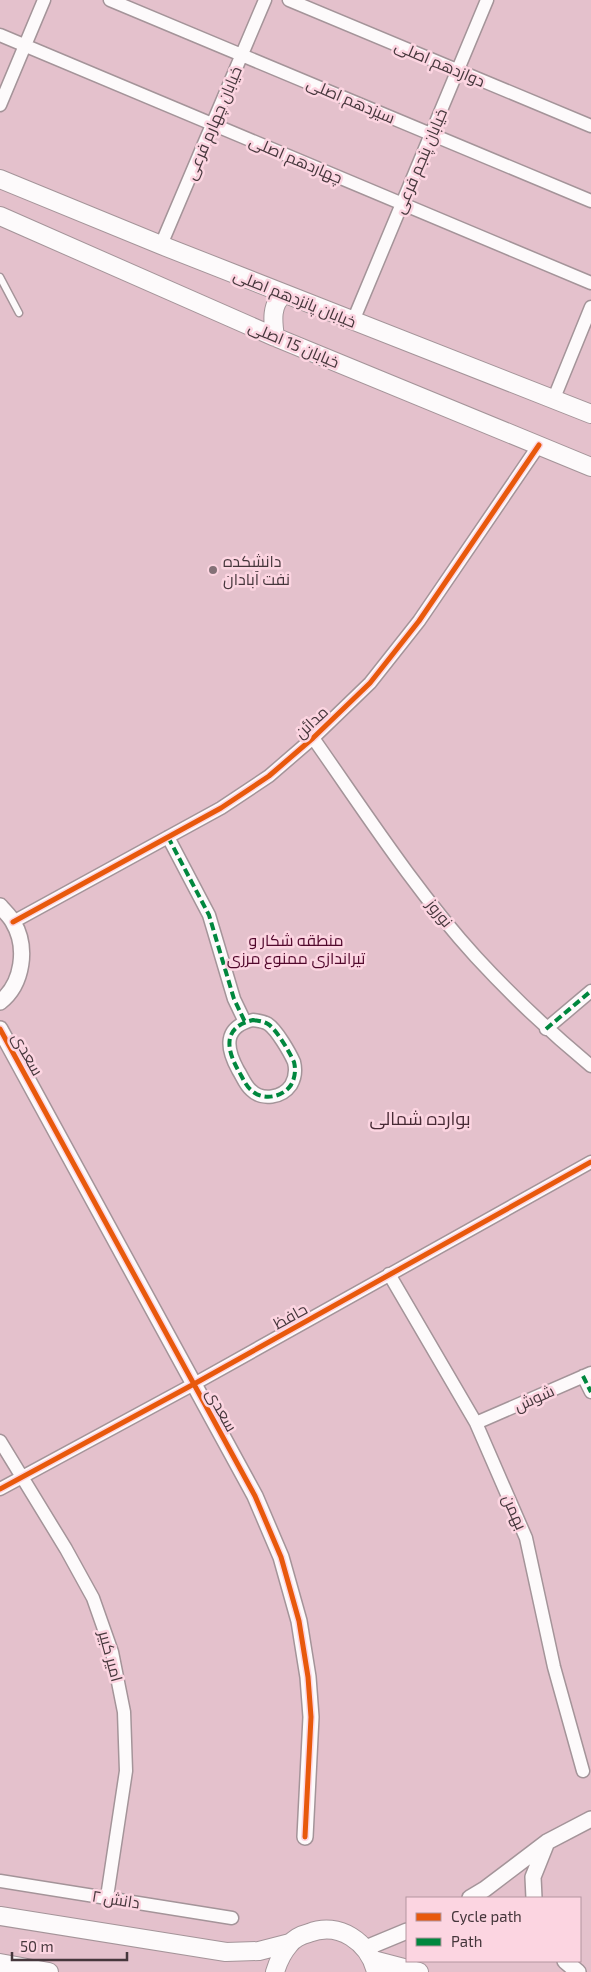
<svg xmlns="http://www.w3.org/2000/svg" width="591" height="1972" font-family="'Exo 2',Cairo,sans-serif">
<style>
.green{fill:#e4c1cc;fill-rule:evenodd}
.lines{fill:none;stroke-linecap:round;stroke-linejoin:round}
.service-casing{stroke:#a49499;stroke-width:9}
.minor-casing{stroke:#a49499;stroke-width:15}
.tertiary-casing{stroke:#a49499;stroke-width:18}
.secondary-casing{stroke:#a49499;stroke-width:20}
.service{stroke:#fdfafb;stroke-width:6}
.minor{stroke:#fdfafb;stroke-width:12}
.tertiary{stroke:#fdfafb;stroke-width:15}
.secondary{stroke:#fdfafb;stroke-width:18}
.quiet{stroke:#00873e;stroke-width:4;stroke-dasharray:8 4;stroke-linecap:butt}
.cycleway-casing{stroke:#fcd5e1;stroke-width:8}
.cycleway{stroke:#e8590c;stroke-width:5}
.poi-dot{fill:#837177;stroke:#fcd5e1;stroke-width:2}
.labels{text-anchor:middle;stroke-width:5;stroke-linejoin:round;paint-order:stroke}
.street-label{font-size:16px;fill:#46373c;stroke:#fcd5e1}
.poi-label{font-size:16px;fill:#46373c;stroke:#fcd5e1;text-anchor:start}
.park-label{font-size:16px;fill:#51082c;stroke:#fcd5e1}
.neighbourhood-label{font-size:18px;fill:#472a34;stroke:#fcd5e1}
</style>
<rect width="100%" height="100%" fill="#f3dee4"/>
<path class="green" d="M0,0H591V1972H0ZM407,1898H580V1961H407Z"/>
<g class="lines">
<defs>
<path id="service" d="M0,277L19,313"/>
<path id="minor" d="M110,0L591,201
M289,0L591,126
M0,35L591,283
M0,105L44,0
M161,245L265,0
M353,321L487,0
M554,398L591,307
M313,738C365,812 415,890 476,957C512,996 550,1032 591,1066
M168,837L209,915L234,999L245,1022
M13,922L221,808L269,776L313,738L370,683L419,621L539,445
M253,1020C259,1021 263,1021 268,1024C277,1030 290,1053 294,1062C296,1070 295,1078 291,1085C282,1098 262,1101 251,1090C245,1085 242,1076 238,1070C226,1048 223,1027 253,1020Z
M546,1029L591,991
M389,1274L476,1423L526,1538L554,1667L583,1771
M583,1376L591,1392
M476,1423L591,1373
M0,1441L66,1549L93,1598L112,1652L124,1712L126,1771L107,1897
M0,1489L194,1384L591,1162
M0,1881L232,1918"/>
<path id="tertiary" d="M0,906C4,911 10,916 13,922C28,947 23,984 0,1002
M0,1029L255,1496L281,1557L299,1621L308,1677L311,1717L305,1837
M470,1898L485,1889L547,1842L591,1819
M534,1898L533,1877L547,1842
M366,1948L407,1931
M565,1961L578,1972"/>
<path id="secondary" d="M0,179L161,245L591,414
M0,216L275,337L591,467
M275,337C273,323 270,303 285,294
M0,1916L226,1952L259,1951L290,1943
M373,1960L419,1972
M0,1963L49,1972
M275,1972C278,1962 282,1953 289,1945C294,1938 301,1935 309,1933C339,1921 369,1942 376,1972"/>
</defs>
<use href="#service" class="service-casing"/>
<use href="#minor" class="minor-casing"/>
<use href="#tertiary" class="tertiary-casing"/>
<use href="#secondary" class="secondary-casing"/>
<use href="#service" class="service"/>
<use href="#minor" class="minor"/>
<use href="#tertiary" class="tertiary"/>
<use href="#secondary" class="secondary"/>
<path class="quiet" d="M168,837L209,915L234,999L245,1022
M253,1020C259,1021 263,1021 268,1024C277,1030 290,1053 294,1062C296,1070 295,1078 291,1085C282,1098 262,1101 251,1090C245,1085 242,1076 238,1070C226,1048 223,1027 253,1020Z
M546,1029L591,991
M583,1376L591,1392"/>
<defs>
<path id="cycleway" d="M13,922L221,808L269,776L313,738L370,683L419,621L539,445
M0,1029L255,1496L281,1557L299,1621L308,1677L311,1717L305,1837
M0,1489L194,1384L591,1162"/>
</defs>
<use href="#cycleway" class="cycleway-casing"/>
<use href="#cycleway" class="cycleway"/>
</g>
<circle class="poi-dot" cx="213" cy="570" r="5"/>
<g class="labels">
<g class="street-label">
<text transform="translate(440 63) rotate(23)" y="6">دوازدهم اصلی</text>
<text transform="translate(351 100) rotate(23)" y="6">سیزدهم اصلی</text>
<text transform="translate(213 123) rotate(-67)" y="6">خیابان چهارم فرعی</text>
<text transform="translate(296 159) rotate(23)" y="6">چهاردهم اصلی</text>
<text transform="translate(420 161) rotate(-67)" y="6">خیابان پنجم فرعی</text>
<text transform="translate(295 298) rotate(22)" y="6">خیابان پانزدهم اصلی</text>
<text transform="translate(294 344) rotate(23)" y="6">خیابان 15 اصلی</text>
<text transform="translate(311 722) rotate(-43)" y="6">مدائن</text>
<text transform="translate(440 913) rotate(51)" y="6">نوروز</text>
<text transform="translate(28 1054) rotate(61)" y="6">سعدی</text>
<text transform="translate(290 1316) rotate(-29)" y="6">حافظ</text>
<text transform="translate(534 1398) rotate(-24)" y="6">شوش</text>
<text transform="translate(222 1410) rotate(61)" y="6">سعدی</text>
<text transform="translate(515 1512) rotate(66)" y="6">بهمن</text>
<text transform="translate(111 1656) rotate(75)" y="6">امیر کبیر</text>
<text transform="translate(116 1899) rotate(9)" y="6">دانش ۲</text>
</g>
<g class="poi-label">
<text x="223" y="567">دانشکده<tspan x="223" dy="18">نفت آبادان</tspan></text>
</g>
<g class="park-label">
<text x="296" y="946">منطقه شکار و<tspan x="296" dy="18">تیراندازی ممنوع مرزی</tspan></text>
</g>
<g class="neighbourhood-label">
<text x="420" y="1125">بوارده شمالی</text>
</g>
</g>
<rect x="406" y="1897" width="175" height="65" fill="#fcd5e1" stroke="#b3969f"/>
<rect x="416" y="1913" width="25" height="8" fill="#e8590c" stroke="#b3969f"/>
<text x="451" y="1922" font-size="15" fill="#46373c">Cycle path</text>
<rect x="416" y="1938" width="25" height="8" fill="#00873e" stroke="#b3969f"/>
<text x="451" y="1947" font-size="15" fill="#46373c">Path</text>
<path d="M12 1952v8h115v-8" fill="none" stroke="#46373c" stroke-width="2.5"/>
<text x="20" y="1952" font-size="15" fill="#46373c" stroke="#fcd5e1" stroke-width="4" paint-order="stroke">50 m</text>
</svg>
